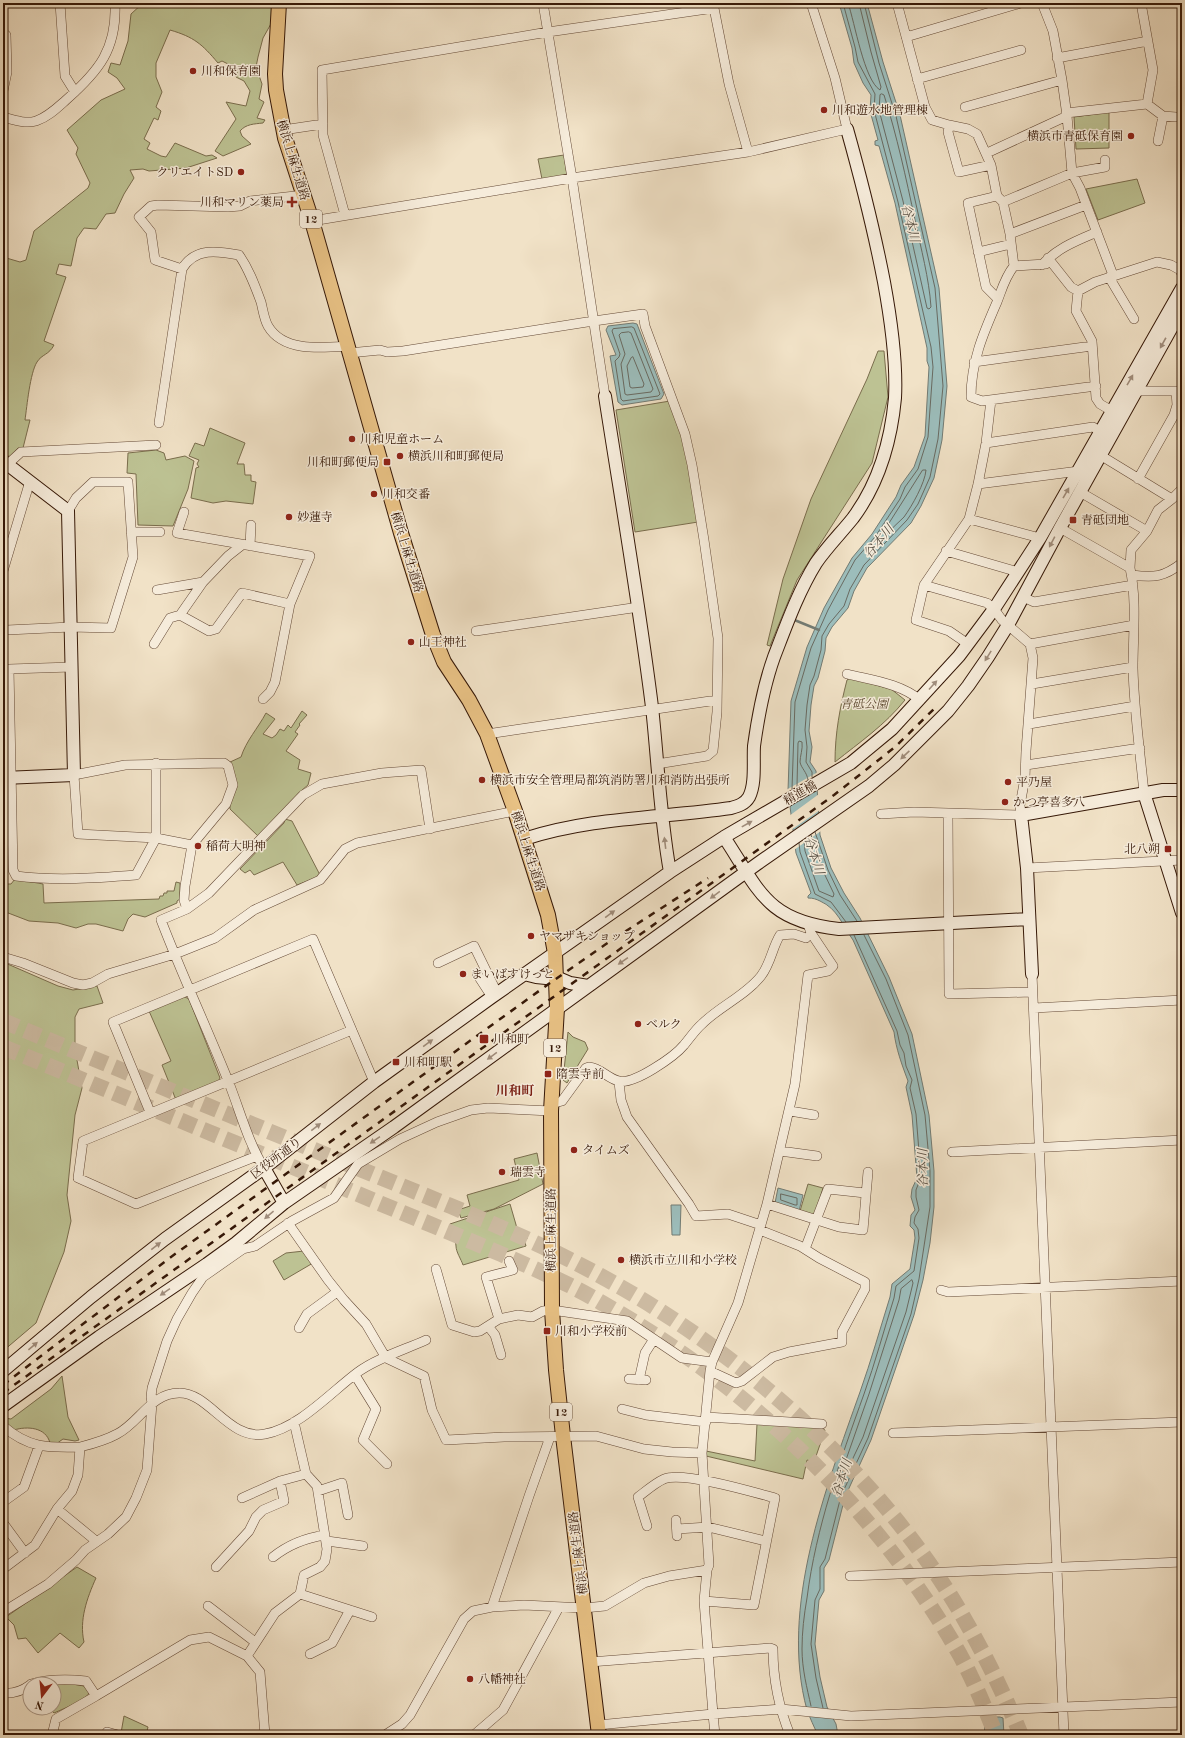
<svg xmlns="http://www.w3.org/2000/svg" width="1185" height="1738" font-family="'Old Standard TT','Noto Serif JP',serif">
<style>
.green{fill:#bdc293;stroke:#7a6d4d}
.water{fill:#9cbdbb;stroke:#737b73}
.pier{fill:#f1e2c7}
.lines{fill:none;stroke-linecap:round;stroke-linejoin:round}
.shore{stroke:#696a61;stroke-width:1}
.stream{stroke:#737b73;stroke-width:2.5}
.highway-tunnel{stroke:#ccbaa1;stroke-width:16;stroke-dasharray:16 8;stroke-linecap:butt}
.street-casing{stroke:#654a37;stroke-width:10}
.secondary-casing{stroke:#361807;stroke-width:14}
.primary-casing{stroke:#361807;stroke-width:16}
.street{stroke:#f6ecdb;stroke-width:9}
.secondary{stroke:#f6ecdb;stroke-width:12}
.primary{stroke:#e8c184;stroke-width:14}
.rail{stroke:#361807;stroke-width:2.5;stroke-dasharray:7 7;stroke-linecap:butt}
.oneway{fill:#a08d7c}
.poi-dot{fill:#8f2418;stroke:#f6ecdb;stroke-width:1.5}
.labels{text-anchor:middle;stroke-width:3;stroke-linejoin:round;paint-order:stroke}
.shield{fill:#f6ecdb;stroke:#705847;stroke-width:1}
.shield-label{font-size:11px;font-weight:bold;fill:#361807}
.poi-label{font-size:12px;fill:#361807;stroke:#f6ecdb;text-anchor:start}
.street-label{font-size:12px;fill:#361807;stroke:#f6ecdb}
.park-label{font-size:12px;font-style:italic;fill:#5e4b31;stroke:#f6ecdb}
.water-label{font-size:13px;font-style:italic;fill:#5a5246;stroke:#f6ecdb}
.neighbourhood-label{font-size:13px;font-weight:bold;fill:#7a1f14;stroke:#f6ecdb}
</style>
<rect width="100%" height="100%" fill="#f1e2c7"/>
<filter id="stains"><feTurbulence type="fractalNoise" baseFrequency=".005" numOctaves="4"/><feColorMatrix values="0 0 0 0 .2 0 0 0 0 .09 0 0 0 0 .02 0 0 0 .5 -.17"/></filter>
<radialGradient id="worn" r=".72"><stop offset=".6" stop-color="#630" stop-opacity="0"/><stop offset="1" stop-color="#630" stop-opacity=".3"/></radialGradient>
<path class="green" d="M143,3H275L272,22L263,38L258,57L256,67L262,84L259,99L264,102L257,118L265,120L263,123C254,124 246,124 240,131L242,136L251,144L223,156L215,151L236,119L226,102L246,106L250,91L244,81L236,77L238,69L222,61L218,63C202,44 194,37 170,30L156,63V77L162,92L156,107L161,111L158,120L154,118L144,139L150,143L147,149L161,156L166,157L175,143L206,156L212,155L217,158L186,168L149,171L143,169L130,170L134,178L124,194L115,213L106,214L96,229L84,228L77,238L71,266L59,264L56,274L66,277L44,341L54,345C49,355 42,354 37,362C30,373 27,406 25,420H30L23,448H18L10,457L3,453V257L20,262L26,260L34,231L88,188L90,183L76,154L78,148L67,130L101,100L125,89L117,78L108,72L111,63L120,65L128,41L131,14Z
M1109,112V148L1076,149L1074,117Z
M564,155L567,175L542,179L538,159Z
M1137,179L1145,203L1098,220L1086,189Z
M878,351H884L888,397L872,463L797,580L770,646L767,645L783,579L811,499L867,379Z
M670,401L682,435L687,459L698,522L635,532L616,410Z
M210,428L245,443L237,464H244L245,475H251V481L256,482L253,504L226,501L213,503L191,498L196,468L199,467L197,464L199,460L189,456L195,443L204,446Z
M156,450L164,453L166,460L185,456L194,461L188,489L173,526L138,525L136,474L127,473L128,453Z
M850,678L891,689L905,700C885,725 860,742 835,762C835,733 840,707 847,680Z
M302,711L307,715L299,724L300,725L295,732L298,734L286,751L300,760L298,769L311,773L308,785L302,790L259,837L230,809L228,763L241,757C246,741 258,728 266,713L275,719L263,734L272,738L276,735L280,729L284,731L288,725L291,728Z
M285,819L292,821L320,875L313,879L297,885L283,862L254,875L250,870L245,873L240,869L284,823Z
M15,879L43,884L44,903L159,899L160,896H163L164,893H167V891H174L176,882L180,883V899L177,901V903L145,917L133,914L128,919L123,931L96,924H88L76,928L58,923L29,921L3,911V881H5L6,884H11Z
M3,962L58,986L73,990L97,986L103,1003L79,1009L75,1017V1049L82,1088L75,1115L67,1195L71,1221L64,1252L36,1323L3,1351Z
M183,996L189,999L220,1078L218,1082L176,1100L162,1065L171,1061L149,1011Z
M568,1032L573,1037L585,1042L588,1049L567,1083L563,1080Z
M537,1153L543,1184L494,1209L461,1218L458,1210L470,1206L467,1195L519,1180L514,1159Z
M808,1184L823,1188L815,1214L811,1215L800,1211Z
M510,1204L519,1235L526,1234L527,1239H524L526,1246L463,1265C461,1259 456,1252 456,1246C455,1238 455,1231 450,1224Z
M304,1251L313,1263L284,1280L273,1261L286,1253Z
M62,1376L68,1417L79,1440L75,1441L63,1439L56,1444L50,1443C46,1427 27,1426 14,1430L3,1421L4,1418L11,1419L51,1389Z
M757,1424L818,1427L825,1430L814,1462L807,1460L803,1479L706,1456V1451L755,1461Z
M77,1567L96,1578C87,1598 79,1620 84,1642L79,1648L60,1633L38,1653L26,1638L18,1639L14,1625L6,1617Z
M67,1683L84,1686L89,1692L88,1695L77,1703L54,1713L49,1708H54V1684Z
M124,1716L148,1727L146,1735H129L121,1733Z"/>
<path class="water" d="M839,3H867L883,62L900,115L939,288L947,386L942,440L934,478L921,506L911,523L867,568L854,591L848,608L832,627L826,638L825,651L818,678L814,686L811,705L809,731L812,747L810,762L816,771L820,835L831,868L844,893L860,918L889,977L912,1034L929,1115L934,1171V1207L930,1243L923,1280L914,1315L871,1440L845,1497L829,1560L824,1568V1591L819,1600L815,1644L820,1677L827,1707L836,1724L838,1735H818C814,1727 810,1718 807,1710C779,1608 826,1488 860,1392C871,1361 880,1329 890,1297L892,1284L910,1269L915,1238L914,1230L910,1226L911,1215L915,1210L911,1197L912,1189L917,1178L912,1115L906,1087L908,1081C902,1065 896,1049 894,1032L853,940C842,925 838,909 820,901C816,899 813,898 808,898V896L811,893L796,853L788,791L791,701L807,647L824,608L852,558L872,534L896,497L901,485L914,467L925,436L929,367L927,361V348L895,203L879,146L875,145V141L878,140L870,111L871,95L863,83L854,63L852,48Z
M633,323L637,324L664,394L661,399L622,405L618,402L610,356L616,355L606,330L608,326Z
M778,1188L803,1195L799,1211L775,1203Z
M671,1205H681L680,1235H672Z
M984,1717H1000L1003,1718L1004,1735H985Z"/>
<path class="pier" d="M818,772L819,789L788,806L786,790Z
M819,794L820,810L791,830L789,816Z
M820,813L821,831L794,850L791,832Z"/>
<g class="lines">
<path class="shore" d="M848,3C855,23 864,80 880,90L881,87L871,52L859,3
M882,94L884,95C897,136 906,178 915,220C921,249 929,278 931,307L929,309L927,308L903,201L879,110L880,95Z
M632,327L634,328L660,394L658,396L623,401L621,399L615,361L619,357L620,354L612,331L613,329Z
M629,332L631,333L653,389L651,392L627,395L625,394L621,364L625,354L619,335L621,333Z
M633,357L644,384L643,387L632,388L630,387L627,366L631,358Z
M923,470H926C925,483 912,506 904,517C899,522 893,527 888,533H886L885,530Z
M812,777V772L806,762L807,747L805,730L807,705L810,685L814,676L821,650L822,636L829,624L844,606L850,589L864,565L907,520L918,504L930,477L938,439L943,386L935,288L896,116L879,63L864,3
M797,786L798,743L799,741L802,742C803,749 800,756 800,762C801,768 807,772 808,780
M792,789L795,702L811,648L828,610L855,560L875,537L900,499L905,487L918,469L928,437L933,367L931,347L898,202L874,110L875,94L858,62L855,47L843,3
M815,832L828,870L840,895L857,921
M804,840L805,851L819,891L833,897L834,894L823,871L811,835
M799,843L800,852L815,894L831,902L846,922
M781,1194L797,1198V1205H795L781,1200Z
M912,1280L913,1283L906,1312L863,1437L845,1475L843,1476L841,1474L869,1394L899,1300L901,1289Z
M811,1706C807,1688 802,1669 802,1649C802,1632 804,1615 807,1598C816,1527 840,1461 864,1394C875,1363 884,1330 894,1298L896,1286L914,1271L919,1238L918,1229L914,1223L915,1217L919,1210L916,1197V1190L921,1177L916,1114L910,1088L912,1080L906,1066L904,1053L900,1045L897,1031L854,935
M823,1708L816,1678L811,1644L815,1600L820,1589V1567L825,1559L841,1496L868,1438L911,1314L919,1279L930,1207V1171L925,1115L908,1035L886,979L864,935"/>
<path class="stream" d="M792,619L819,630"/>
<path class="highway-tunnel" d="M3,1021C116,1068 230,1115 343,1162C432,1199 524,1233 608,1280C743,1354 879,1475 958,1608C982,1649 1003,1691 1021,1735
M3,1047C115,1093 227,1140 339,1186C393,1209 447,1231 501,1254C535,1269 570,1284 602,1303C749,1386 877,1508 960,1655C974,1681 985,1708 996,1735"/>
<defs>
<path id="street" d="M60,3L65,76L75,92
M543,3L572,178L605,396
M713,3L729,84L748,152
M897,3L925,107L932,120L949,125L968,129L977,134L991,165L997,196L1003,202L1010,234L1014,266C1005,277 1002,289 997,302C983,334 971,362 971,397L982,401L1096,386
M1042,3L1053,31L1062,80L1067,116L1072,173L1080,188L1113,275
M3,35H6L7,72L3,91
M906,37L1021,3
M1057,58L1148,41
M917,79L1021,50
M1147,104L1163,116L1158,141
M965,107L1062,80
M1066,113L1147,104L1153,70L1141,3
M1163,116L1176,117
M3,117C14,120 25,124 36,121C48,117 57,108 66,100C99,71 117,49 115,3
M949,125L948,132L959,172L991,165
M283,130L323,124
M987,153L1067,116
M997,196L968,203L986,287L998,299
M1003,202L1072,173L1105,167V160
M345,215L323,135L322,70L548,32L714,8
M312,221L572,178L748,152L847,129L835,78L811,3
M1010,234L1086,205
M978,252L1011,244
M1048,258L1071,287L1078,291
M1042,265C1057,248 1076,241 1097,232
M1014,266L1046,264
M182,269L155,260L151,232L139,217L151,206L158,205L228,207L240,206L250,201L304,195
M1109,277L1134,319
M349,353L380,350L387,352L403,351L587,322L643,314L645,326L685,434L692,465L704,540L718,638L717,712L713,751L707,756L657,764
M974,362L1092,346
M1136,391H1181
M1112,411L1100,404L1096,398L1092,341L1076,311L1078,291L1095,282L1157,262L1171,265L1180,270L1182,274
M159,423L182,269C195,247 218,251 239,255C249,269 255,286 261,302C263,310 264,319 268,326C283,352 321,348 347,346
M986,443L1093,427L1101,432
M1100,455L1172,499
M8,464L21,452L156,445
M1138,479L1174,415L1177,405L1176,391
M978,484L1079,471
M1080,492L1147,531
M184,512L177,533L310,556L290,604L275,682L270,692L263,699
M969,519L1040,538
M1060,528L1130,568C1137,600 1133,635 1133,668C1134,710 1140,751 1144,793
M131,532H160
M250,546L251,525
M946,551L1018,572
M1130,568L1131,550L1147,531L1158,510L1172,499L1182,489
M3,571L30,481
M1132,575C1154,578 1164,577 1182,563
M157,590L203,582
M1023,597L1034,602L1133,585
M180,615L209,631L216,629L242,593L290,604
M3,628L7,630L71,627L111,628L133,557L128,482H93L76,498L68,511
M476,631L639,607
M154,644L170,618L180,615L203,582L228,556L242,545
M968,644L949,631L916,620L924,585L969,519L978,484L986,443L991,400
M1030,644L1134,625
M72,667L9,669L13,870L16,876C56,881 96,878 136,875L156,838V763
M847,674C870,680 900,683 920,700
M1032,684L1133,667
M1029,724L1135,706
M487,734L717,700
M1026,765L1140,748
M881,814L914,812L1021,815L1020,805L1025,778L1026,751L1033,658L1030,644L1002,620L994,609L987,603L924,585
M948,814L949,994L1032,992
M1027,868L1182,860
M187,909L184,900L185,886L192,845L226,804L233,785L228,766L224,763L125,765L74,775L78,834L156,838L192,845
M3,957L23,963L73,983L83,985L92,983L108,974L175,954L215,938L254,910L320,880L345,849L357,843L515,811
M438,963L474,946L497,993
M477,974L492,997
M1032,974L1064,1735
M1034,1008L1182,1000
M619,1082L621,1100L627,1117L689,1204L696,1216L728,1214L761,1225
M551,1104L562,1101L586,1068L589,1067C601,1068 608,1079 619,1081C634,1085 675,1056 684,1045C690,1038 695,1030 702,1024C720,1006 745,996 761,976C771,963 772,948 780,935L794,934L806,938
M790,1111L814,1115
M150,1112L113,1022L313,939L374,1082
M780,1151L817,1156
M952,1152L1182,1140
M257,1156L136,1204L78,1178L83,1141L352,1030
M264,1168C248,1142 240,1111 229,1083C207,1028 182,975 161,920L187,909L209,893L303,795L322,784L382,773L421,770L430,829
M767,1204L839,1227L863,1230L868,1172
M288,1223L328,1280L344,1300L366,1324L386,1358L424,1376L432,1410L446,1440L504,1437L596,1436L644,1449L672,1452L702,1453
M805,1249L828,1189L865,1193
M436,1269L452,1325L474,1332L480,1331L499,1319L518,1315L532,1317L543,1311L552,1310L627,1321L682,1358L712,1362
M941,1290L948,1292L1182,1281
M499,1319L486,1277L513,1270L509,1261
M488,1326L495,1335L501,1355
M299,1328L307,1314L337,1292
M710,1371L736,1383L742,1381L773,1357L789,1352L842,1342V1332L865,1289V1282L819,1258L800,1246L760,1230
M355,1375L376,1409L363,1440L387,1464
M629,1379L646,1380
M639,1380L645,1353L654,1339
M622,1409L646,1415L706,1422
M706,1417L822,1424
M3,1426C28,1448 48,1448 80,1447L78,1475L72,1491L57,1509L35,1545L3,1569
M893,1433L1182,1422
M80,1447C92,1444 106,1440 117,1434C139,1423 151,1393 179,1393C209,1392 229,1441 265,1434C299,1428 331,1392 358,1372C377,1358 404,1350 426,1340
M318,1491L342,1483L348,1515
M242,1498L280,1481L306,1474
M3,1502L24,1487L39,1446
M57,1509L96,1541
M676,1520L677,1536
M3,1523L25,1553
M647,1526L638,1497C646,1491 655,1483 664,1479C683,1471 753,1492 775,1498L754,1605L704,1601
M677,1529L708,1527L765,1541
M327,1541L363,1546
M273,1557C288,1545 305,1538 325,1535
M216,1567L249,1531L256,1517L263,1510L284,1501L280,1481
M850,1576L1182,1562
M300,1594L372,1617
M208,1606L255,1642
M492,1607L529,1496L550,1437
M3,1612L48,1584L76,1560L85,1550L108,1534L126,1517L136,1498L147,1470L152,1403L151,1397L152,1388L167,1341L177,1319L192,1293L203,1277L243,1249L255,1246L292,1221L334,1198L358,1164L400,1139L437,1122L471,1110L488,1108L551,1111
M310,1654L332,1643L350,1610
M247,1656L275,1613L300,1594L304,1575L320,1567L325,1561L327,1549L317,1486L306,1474L294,1422
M590,1662L770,1648L773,1649C773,1678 779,1708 790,1735
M31,1684C49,1679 68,1679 86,1681L96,1696L190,1640L209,1637L247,1656L260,1672L265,1735
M3,1693C13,1694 22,1691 30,1685
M598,1725L713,1714L704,1601L707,1570L709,1565L702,1453L710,1371L712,1362L738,1303L767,1204L795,1084L808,975L828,971L833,966L811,933L808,924
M52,1735L56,1719L96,1696
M107,1735V1732L118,1735
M385,1735L402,1724L410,1715L464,1619L473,1611L492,1607L524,1605L584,1608L605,1606L644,1583L669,1576L707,1570
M474,1735L503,1710L559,1607
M715,1735L713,1714L781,1709L851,1716L1182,1702"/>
<path id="secondary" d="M605,396C621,499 639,603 652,707C658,762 660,817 670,872
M3,461L68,511L74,775L3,778
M1144,793L1182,913
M724,837C760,892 767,921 839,929L1029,919
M524,839C591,817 662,818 731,808C738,806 745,804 749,797C756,783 753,762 754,746C758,717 764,685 774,657C786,626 798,592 816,563C827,547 841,533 853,518C879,483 891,441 895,398C897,360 891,320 884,282C874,230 861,179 847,129
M524,974L536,977L556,979
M1032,974L1027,868L1021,815L1163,790H1182
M556,977L570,983L588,986
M264,1168L284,1203
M3,1371L91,1297L165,1239L264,1168L374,1082L492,997L670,872L724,837L851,763L892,729L959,656L994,609L1040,538L1182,288
M3,1406L99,1337L207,1264L236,1243L284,1203L394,1127L757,864L869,786L894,765L948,711L968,686L988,657L1008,625L1060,528L1182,309"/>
<path id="primary" d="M279,3L275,74L276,90L285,138L312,221L401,533L433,635L444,662L469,700L487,734L515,811L548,915L555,953L557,1008L551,1111L552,1310L556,1370L563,1436L599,1735"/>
</defs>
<use href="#street" class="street-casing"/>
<use href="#secondary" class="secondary-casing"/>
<use href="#primary" class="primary-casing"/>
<use href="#street" class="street"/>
<use href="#secondary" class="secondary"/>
<use href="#primary" class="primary"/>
<path class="rail" d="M3,1385L171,1257L550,983L606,944L708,878
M3,1393L834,795L895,747L937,706"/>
</g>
<defs><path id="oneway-solid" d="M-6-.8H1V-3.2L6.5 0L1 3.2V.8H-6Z"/></defs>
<g class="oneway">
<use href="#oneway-solid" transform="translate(1163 343) rotate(119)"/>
<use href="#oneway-solid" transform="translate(1130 380) rotate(-60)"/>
<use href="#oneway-solid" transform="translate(1066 493) rotate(-60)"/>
<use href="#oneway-solid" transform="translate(1052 542) rotate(118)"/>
<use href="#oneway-solid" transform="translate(988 656) rotate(122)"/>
<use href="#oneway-solid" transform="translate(933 685) rotate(-48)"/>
<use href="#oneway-solid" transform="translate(905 755) rotate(137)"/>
<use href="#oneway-solid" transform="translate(747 824) rotate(-29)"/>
<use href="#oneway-solid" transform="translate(665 843) rotate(-97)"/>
<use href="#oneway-solid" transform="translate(715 895) rotate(144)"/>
<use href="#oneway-solid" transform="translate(610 914) rotate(-36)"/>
<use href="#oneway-solid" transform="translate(623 961) rotate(145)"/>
<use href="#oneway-solid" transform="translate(428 1043) rotate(-36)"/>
<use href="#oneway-solid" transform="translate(492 1056) rotate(144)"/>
<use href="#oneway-solid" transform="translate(316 1127) rotate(-38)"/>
<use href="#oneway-solid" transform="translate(375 1140) rotate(146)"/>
<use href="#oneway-solid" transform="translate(269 1215) rotate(140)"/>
<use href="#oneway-solid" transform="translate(156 1246) rotate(-38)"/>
<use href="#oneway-solid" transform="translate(165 1292) rotate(146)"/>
<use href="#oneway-solid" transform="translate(33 1346) rotate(-40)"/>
</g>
<g class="poi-dot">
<circle cx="193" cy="71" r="4"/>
<circle cx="824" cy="110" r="4"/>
<circle cx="1131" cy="136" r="4"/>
<circle cx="241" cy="172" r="4"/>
<path d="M290 196h4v4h4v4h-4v4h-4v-4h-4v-4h4z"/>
<circle cx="352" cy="439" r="4"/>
<circle cx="400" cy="456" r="4"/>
<rect x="383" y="458" width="8" height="8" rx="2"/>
<circle cx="374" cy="494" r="4"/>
<circle cx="289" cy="517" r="4"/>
<rect x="1069" y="516" width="8" height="8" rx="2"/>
<circle cx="411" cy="642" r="4"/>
<circle cx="482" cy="780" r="4"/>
<circle cx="1008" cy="782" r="4"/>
<circle cx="1005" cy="802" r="4"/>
<circle cx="198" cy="846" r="4"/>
<rect x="1164" y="845" width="8" height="8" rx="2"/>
<circle cx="531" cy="936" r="4"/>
<circle cx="463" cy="974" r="4"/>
<circle cx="638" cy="1024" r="4"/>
<rect x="479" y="1034" width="10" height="10" rx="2"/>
<rect x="392" y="1058" width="8" height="8" rx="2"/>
<rect x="544" y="1070" width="8" height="8" rx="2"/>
<circle cx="574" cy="1150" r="4"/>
<circle cx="502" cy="1172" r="4"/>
<circle cx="621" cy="1260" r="4"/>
<rect x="543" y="1327" width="8" height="8" rx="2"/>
<circle cx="470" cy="1679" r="4"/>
</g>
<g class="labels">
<g class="shield">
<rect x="300" y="210" width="22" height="18" rx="3"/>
<rect x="544" y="1039" width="22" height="18" rx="3"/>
<rect x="550" y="1403" width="22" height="18" rx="3"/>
</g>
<g class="shield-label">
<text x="311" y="223">12</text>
<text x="555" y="1052">12</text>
<text x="561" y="1416">12</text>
</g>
<g class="poi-label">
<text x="201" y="75">川和保育園</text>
<text x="832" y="114">川和遊水地管理棟</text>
<text x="1123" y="140" text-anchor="end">横浜市青砥保育園</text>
<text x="233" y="176" text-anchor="end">クリエイトSD</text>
<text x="284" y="206" text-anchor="end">川和マリン薬局</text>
<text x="360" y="443">川和児童ホーム</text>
<text x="408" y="460">横浜川和町郵便局</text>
<text x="379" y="466" text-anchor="end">川和町郵便局</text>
<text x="382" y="498">川和交番</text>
<text x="297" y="521">妙蓮寺</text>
<text x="1081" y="524">青砥団地</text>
<text x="419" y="646">山王神社</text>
<text x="490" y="784">横浜市安全管理局都筑消防署川和消防出張所</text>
<text x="1016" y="786">平乃屋</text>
<text x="1013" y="806">かつ亭喜多八</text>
<text x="206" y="850">稲荷大明神</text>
<text x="1160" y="853" text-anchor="end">北八朔</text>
<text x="539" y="940">ヤマザキショップ</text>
<text x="471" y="978">まいばすけっと</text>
<text x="646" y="1028">ベルク</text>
<text x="493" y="1043">川和町</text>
<text x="404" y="1066">川和町駅</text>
<text x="556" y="1078">隋雲寺前</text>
<text x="582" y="1154">タイムズ</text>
<text x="510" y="1176">瑞雲寺</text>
<text x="629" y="1264">横浜市立川和小学校</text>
<text x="555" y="1335">川和小学校前</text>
<text x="478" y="1683">八幡神社</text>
</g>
<g class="street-label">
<text transform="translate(293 160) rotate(73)" y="4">横浜上麻生道路</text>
<text transform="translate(407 552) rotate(73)" y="4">横浜上麻生道路</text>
<text transform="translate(800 793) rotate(-30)" y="4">精進橋</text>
<text transform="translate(528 851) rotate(72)" y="4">横浜上麻生道路</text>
<text transform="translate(276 1158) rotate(-37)" y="4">区役所通り</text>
<text transform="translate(551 1230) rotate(-90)" y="4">横浜上麻生道路</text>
<text transform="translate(578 1553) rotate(-97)" y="4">横浜上麻生道路</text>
</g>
<g class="park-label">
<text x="864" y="708">青砥公園</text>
</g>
<g class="water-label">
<text transform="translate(911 223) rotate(76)" y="5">谷本川</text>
<text transform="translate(878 541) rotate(-50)" y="5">谷本川</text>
<text transform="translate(815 855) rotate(73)" y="5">谷本川</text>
<text transform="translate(922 1168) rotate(-91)" y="5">谷本川</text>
<text transform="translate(841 1478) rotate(-72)" y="5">谷本川</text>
</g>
<g class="neighbourhood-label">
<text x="515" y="1095">川和町</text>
</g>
</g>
<rect width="1185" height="1738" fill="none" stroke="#f1e2c7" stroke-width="16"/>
<rect x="4" y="4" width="1177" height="1730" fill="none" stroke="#361807" stroke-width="2"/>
<rect x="8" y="8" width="1169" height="1722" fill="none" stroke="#361807"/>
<g transform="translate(42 1696) rotate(196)"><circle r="19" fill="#f6ecdb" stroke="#a99786"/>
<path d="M0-3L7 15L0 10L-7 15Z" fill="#8f2418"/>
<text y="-6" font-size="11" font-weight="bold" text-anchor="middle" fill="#361807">N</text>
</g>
<rect width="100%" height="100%" filter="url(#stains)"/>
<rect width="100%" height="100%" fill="url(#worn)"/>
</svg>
